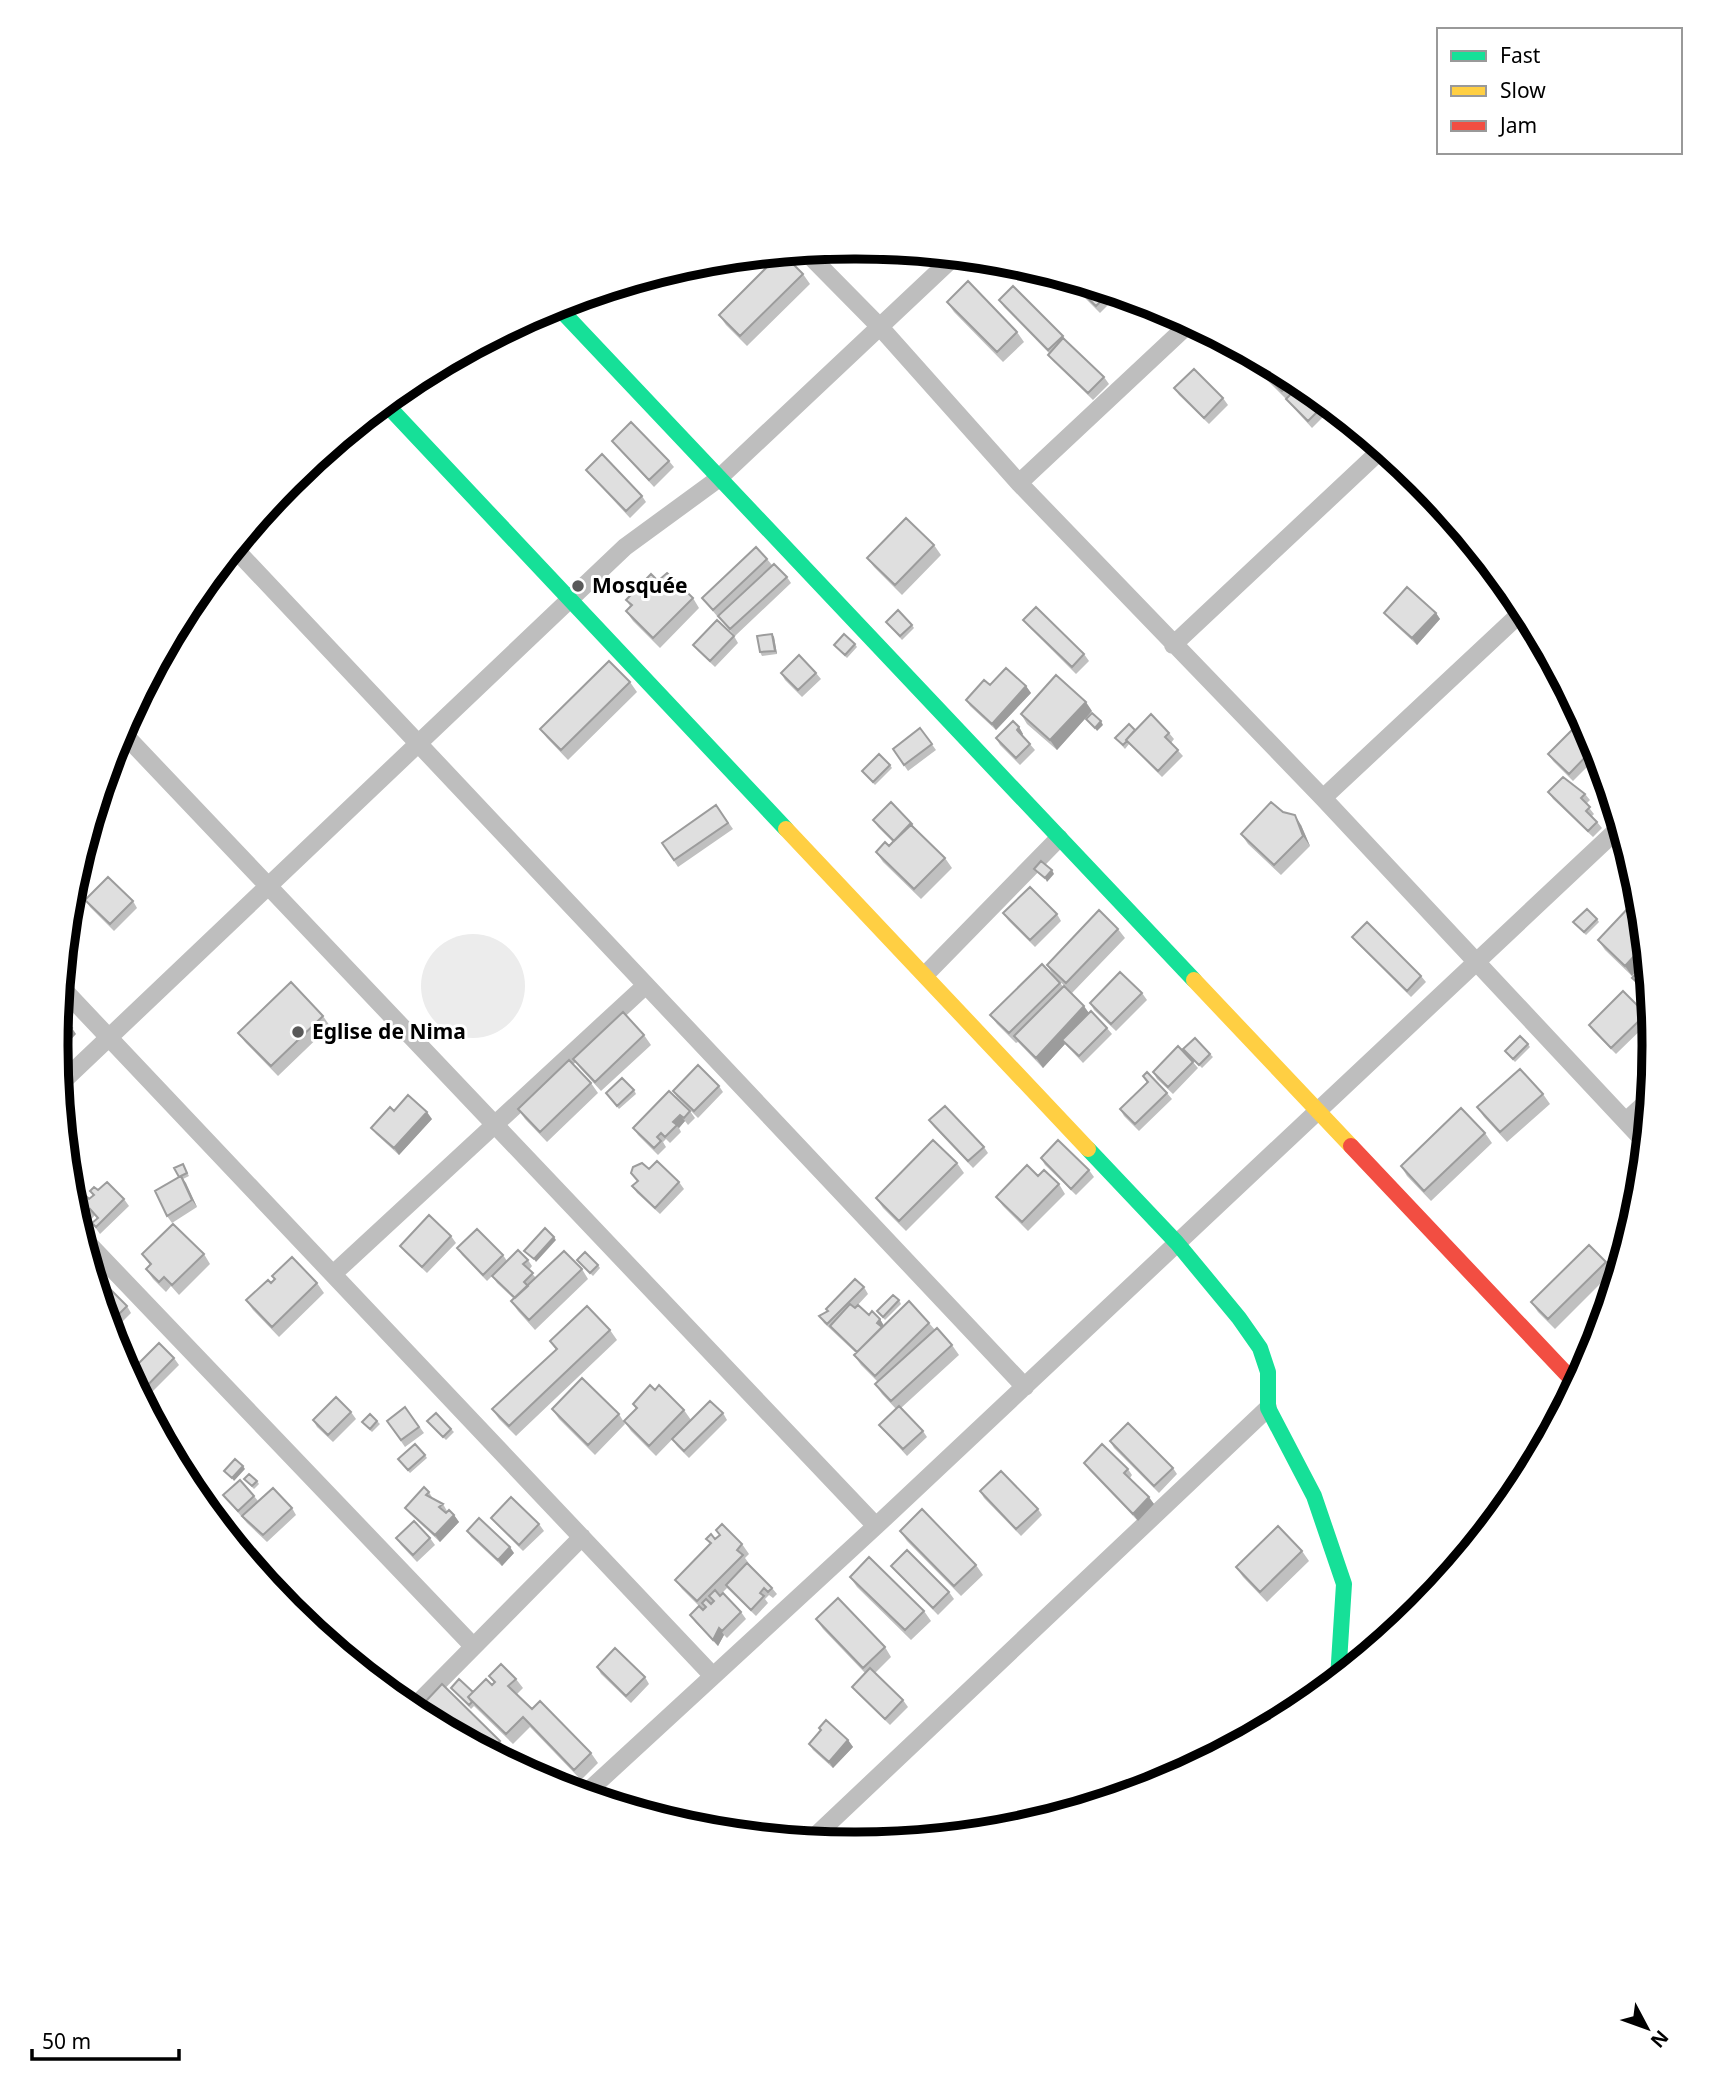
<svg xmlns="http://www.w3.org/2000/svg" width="1710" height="2091" font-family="'Noto Sans',sans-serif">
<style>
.green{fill:#ececec}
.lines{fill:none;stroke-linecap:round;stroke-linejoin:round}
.street{stroke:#bebebe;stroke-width:18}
.fast{stroke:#16e098;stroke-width:16}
.slow{stroke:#ffcf43;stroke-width:16}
.jam{stroke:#f24e42;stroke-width:16}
.wall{fill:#c0c0c0}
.shaded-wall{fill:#9c9c9c}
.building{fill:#dfdfdf;stroke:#9c9c9c;stroke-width:2}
.poi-dot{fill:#595959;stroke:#fff;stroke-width:2.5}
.labels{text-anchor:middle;stroke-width:6;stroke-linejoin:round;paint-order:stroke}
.poi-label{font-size:21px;font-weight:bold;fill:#000;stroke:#fff;text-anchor:start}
.rim{fill:none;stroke:#000;stroke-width:9}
</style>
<rect width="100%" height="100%" fill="#fff"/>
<path class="green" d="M421 986a52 52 0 1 1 104 0a52 52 0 1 1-104 0Z"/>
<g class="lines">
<path class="street" d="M805,251L880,327L1019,483L1323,798L1645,1142
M1019,483L1190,323
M234,548L1025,1387
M1173,645L1382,449
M121,731L876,1526
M1323,798L1524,610
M926,974L1059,838
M62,988L713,1676
M60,1084L625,547L718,479L955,256
M1626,1121L1649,1100
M82,1237L473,1646
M333,1274L646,985
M411,1710L582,1537
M585,1794L876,1526L1620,827
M811,1840L1268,1408"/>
<path class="fast" d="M556,305L1194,980
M385,403L786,829
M1088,1149L1177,1243L1239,1318L1260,1348L1268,1372V1408L1314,1496L1344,1584L1338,1678"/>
<path class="slow" d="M786,829L1088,1149
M1194,980L1351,1146"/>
<path class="jam" d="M1351,1146L1576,1384"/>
</g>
<path class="wall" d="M803,274L810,284L747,346L726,325L719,315Z
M1077,282L1118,295L1100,313L1079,292L1074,285Z
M999,300L1063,336L1066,341L1104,377L1109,384L1093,400L1053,361L1048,355L1049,353L1004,307Z
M947,302L1017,332L1024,342L1003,362L954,312Z
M1233,346L1299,381L1315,395L1329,411L1312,428L1291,405L1286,399Z
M1174,388L1223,398L1228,405L1209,424L1179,395Z
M612,441L669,461L674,467L654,487L617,447Z
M586,470L642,496L646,502L630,518L591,476Z
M934,545L941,555L902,595L874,567L867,558Z
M767,559L772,565L717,616L702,598Z
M787,577L791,583L735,636L718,616Z
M658,581L693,598L699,608L660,648L633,621L626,611L630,606L626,600Z
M1384,613H1436L1440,619L1417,645L1389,619Z
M1023,620L1084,654L1089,661L1076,674L1028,626Z
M886,622L912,625L914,628L902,640Z
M772,634L774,637L777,654L762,656L760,652Z
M734,636L738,643L715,667L698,651L693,645Z
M855,644L857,647L847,658L834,645Z
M781,673H816L821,679L802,697L785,680Z
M630,682L637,692L568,760L547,738L540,729Z
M990,685L1026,686L1031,693L996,730L970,706L966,700Z
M1092,711L1057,750L1027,724L1021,714Z
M1019,727L1023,734L1022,735L1035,750L1020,765L1000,745L996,738Z
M920,728L936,750L908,771L893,749Z
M1135,731L1169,733L1174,739L1171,743L1183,756L1162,777L1129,744L1125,749L1115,738Z
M1593,740L1598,756L1573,781L1553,761L1548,754Z
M890,765L892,768L875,785L862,771Z
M1548,792L1585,794L1590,800L1586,804L1594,814L1592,816L1602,828L1593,837L1553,799Z
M716,805L733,829L678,867L662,843Z
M873,820L912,824L915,829L945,858L952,868L921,899L883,862L876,852L889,846L893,842L878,827Z
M1301,825L1310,846L1281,875L1248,844L1241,834Z
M85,900L133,901L137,908L114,931L90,907Z
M1003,913L1057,914L1061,921L1035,947L1008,920Z
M1641,913L1645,956L1641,960L1643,964L1632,976L1605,950L1598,940Z
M1597,919L1599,922L1586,935L1573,922Z
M1118,929L1125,938L1072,993L1053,975L1047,965Z
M1352,937L1421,976L1426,982L1411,997L1357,943Z
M1646,963L1649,996L1637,984L1632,978Z
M1060,983L1089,1013L1107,1028L1112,1034L1083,1063L1065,1044L1043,1068L1018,1042L1016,1043L997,1024L990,1015Z
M1142,993L1147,1000L1116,1031L1094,1010L1090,1003Z
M1646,1014L1650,1021L1616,1054L1593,1031L1589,1025Z
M323,1016L330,1026L278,1076L245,1042L238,1033Z
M644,1035L651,1045L601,1091L580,1068L573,1059Z
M1528,1044L1530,1047L1515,1062L1505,1051Z
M1183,1049L1210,1054L1213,1057L1202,1068Z
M1193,1062L1198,1068L1173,1094L1157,1079L1153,1072Z
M1143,1076L1167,1093L1172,1099L1139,1131L1124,1116L1120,1109L1147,1083Z
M591,1083L598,1093L547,1142L525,1119L518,1109Z
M719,1086L723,1092L698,1118L677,1097L673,1091Z
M634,1090L636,1094L619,1109L606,1093Z
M1543,1094L1550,1104L1507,1142L1484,1117L1477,1107Z
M394,1111L432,1119L399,1155L376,1134L371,1128Z
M690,1111L695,1118L688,1125L685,1121L679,1128L681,1132L670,1143L666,1139L663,1142L666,1147L658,1155L638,1135L633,1128Z
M929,1120L984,1147L988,1153L973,1168L934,1127Z
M1485,1133L1492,1143L1431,1201L1407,1176L1401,1166Z
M1041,1158L1089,1170L1094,1177L1076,1195L1045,1165Z
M957,1163L964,1173L906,1231L883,1208L876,1198Z
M183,1164L189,1176L183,1179L197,1207L172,1223L167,1216Z
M649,1169L679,1182L684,1189L660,1214L637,1193L632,1186L638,1182L631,1173Z
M1038,1176L1059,1184L1065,1194L1028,1231L1003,1206L996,1197Z
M98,1190L124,1199L129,1206L100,1234L92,1223L97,1218L95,1215L89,1222L73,1204L89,1199L93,1195L90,1191Z
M451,1236L456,1243L427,1273L405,1252L400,1246Z
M457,1248L503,1255L507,1261L528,1260L532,1266L529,1270L536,1278L582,1269L588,1279L535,1330L518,1311L511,1301L514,1299L497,1283L492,1276L487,1281L462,1255Z
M142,1254H204L210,1264L179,1295L171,1286L166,1292L153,1279L146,1269L150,1265Z
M577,1260L598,1265L600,1268L593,1276Z
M1606,1262L1612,1272L1555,1329L1538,1312L1531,1302Z
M271,1283H317L324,1293L279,1337L253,1310L246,1300Z
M864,1287L868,1294L855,1308L880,1319L884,1326L929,1323L935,1330L952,1345L959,1355L901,1408L923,1431L927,1437L907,1456L884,1431L879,1425L896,1409L882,1394L875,1384L878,1382L861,1365L854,1355L856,1353L824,1323L819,1316Z
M100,1295L127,1306L131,1313L111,1333Z
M899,1300L901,1304L885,1320L877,1311Z
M610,1330L617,1340L516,1436L499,1419L492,1409L556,1350L550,1341Z
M174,1358L179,1365L143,1401L129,1373Z
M655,1390L684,1410L691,1420L656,1456L631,1431L624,1421L636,1409L633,1404Z
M405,1407L424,1433L405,1447L387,1421Z
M552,1409L619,1414L625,1424L595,1455L559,1419Z
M351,1412L356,1419L333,1442L317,1427L313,1420Z
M723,1413L727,1420L689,1458L677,1446L672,1439Z
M377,1421L380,1424L372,1432L362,1422Z
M427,1421L451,1429L454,1432L446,1440Z
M1110,1441L1173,1468L1177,1474L1159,1493L1114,1448Z
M425,1455L427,1458L410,1473L400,1462Z
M1084,1463L1128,1469L1132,1475L1130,1478L1154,1504L1138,1521L1089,1470Z
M244,1479L257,1481L259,1484L254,1489Z
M980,1491L1038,1509L1042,1515L1021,1536L984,1498Z
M429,1492L433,1499L443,1504L447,1511L454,1515L459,1522L440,1542L410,1514L405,1508Z
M223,1495L254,1496L258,1501L292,1508L296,1515L267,1542L247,1523Z
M491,1518L539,1524L544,1531L523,1551L496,1524Z
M716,1530L742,1544L749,1554L745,1558L750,1565L772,1588L777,1594L773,1598L769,1595L765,1599L768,1603L756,1616L727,1588L720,1595L741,1612L746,1619L727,1638L724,1635L718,1646L695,1622L690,1615L703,1610L682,1589L675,1580L710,1544L706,1539H715L720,1535Z
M467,1531L514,1553L502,1566L471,1537Z
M900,1531L976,1565L983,1575L961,1596L907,1541Z
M396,1538H430L435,1545L417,1562L401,1545Z
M1302,1551L1309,1561L1267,1602L1243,1577L1236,1567Z
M891,1566L949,1592L954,1599L938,1615L896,1572Z
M850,1577L924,1611L931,1621L911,1640L857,1587Z
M816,1619L885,1647L891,1657L875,1673L903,1700L908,1707L890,1725L857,1693L852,1687L865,1673L823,1629Z
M597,1667L645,1677L649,1684L631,1703L601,1674Z
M489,1676L516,1679L523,1688L517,1694L532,1709L591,1753L598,1763L581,1780L530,1727L513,1744L474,1706L471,1709L451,1688L473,1692L492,1685L494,1683Z
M426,1701L500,1741L507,1750L500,1757L458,1735L433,1711Z
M819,1728L848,1740L853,1747L833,1768L813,1750L809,1744L821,1730Z"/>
<path class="shaded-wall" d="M1436,613L1440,619L1417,645L1412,638Z
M772,634L774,637L777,654L775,651Z
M1026,686L1031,693L996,730L992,724Z
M1086,702L1092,711L1057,750L1050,740Z
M1101,721L1103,725L1097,731L1095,728Z
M1019,727L1023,734L1021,736L1017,730Z
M1295,815L1301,825L1310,846L1303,836Z
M1052,870L1054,874L1047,882L1045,878Z
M1636,954L1643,964L1632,976L1625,966Z
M1084,1006L1091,1016L1062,1040L1065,1044L1043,1068L1036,1058Z
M72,1028L76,1034L57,1055L56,1044Z
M427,1112L432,1119L399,1155L394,1148Z
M680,1115L685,1121L679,1128L673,1122Z
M181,1176L186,1183L197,1207L192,1200Z
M554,1237L556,1240L536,1262L534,1259Z
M880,1319L884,1326L882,1328L877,1323Z
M243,1466L245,1469L234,1481L232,1478Z
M1149,1497L1154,1504L1138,1521L1133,1514Z
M454,1515L459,1522L440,1542L435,1535Z
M510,1547L514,1553L502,1566L498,1560Z
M719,1628L724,1635L718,1646L713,1640Z
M848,1740L853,1747L833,1768L829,1762Z"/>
<path class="building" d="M780,254H783L803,274L740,336L719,315Z
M968,281L1017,332L997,352L947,302Z
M1077,282L1110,292L1096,306L1074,285Z
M1013,286L1063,336L1048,350L999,300Z
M1063,338L1104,377L1088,393L1048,355Z
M1239,349L1294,379L1282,391Z
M1194,369L1223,398L1204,418L1174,388Z
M1302,383L1325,404L1308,421L1286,399Z
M631,422L669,461L649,480L612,441Z
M602,454L642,496L626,511L586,470Z
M906,518L934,545L895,585L867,558Z
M756,547L767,559L713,610L702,598Z
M774,564L787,577L730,629L718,616Z
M667,573L693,598L653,638L626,611L632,605L626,600L651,574L658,581Z
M1407,587L1436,613L1412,638L1384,613Z
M1036,607L1084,654L1072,667L1023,620Z
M898,610L912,625L900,636L886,622Z
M717,620L734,636L710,661L693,645Z
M772,634L775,651L760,652L757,636Z
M844,634L855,644L845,655L834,645Z
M799,655L816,673L798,690L781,673Z
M609,661L630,682L561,750L540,729Z
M1006,668L1026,686L992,724L966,700L984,680L990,685Z
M1056,675L1086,702L1050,740L1021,714Z
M1092,713L1101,721L1095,728L1086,719Z
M1151,714L1169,733L1165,737L1178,750L1158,771L1126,740Z
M1013,721L1019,727L1017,730L1030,744L1016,758L996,738Z
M1129,724L1135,730L1126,740L1127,741L1123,745L1115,738Z
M1577,725L1593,740L1595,747L1569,774L1548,754Z
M920,728L932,744L904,765L893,749Z
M879,754L890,765L873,782L862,771Z
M1563,777L1585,794L1581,798L1590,807L1586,811L1597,822L1588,831L1548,792Z
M891,802L912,824L894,841L873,820Z
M1271,802L1283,812L1295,815L1303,836L1274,865L1241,834Z
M716,805L728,823L674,860L662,843Z
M910,824L945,858L914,889L876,852L885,842L889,846Z
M1041,861L1052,870L1045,878L1034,869Z
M108,877L133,901L110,924L85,900Z
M1030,887L1057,914L1030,940L1003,913Z
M1632,904L1641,913L1644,944L1642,942L1633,951L1636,954L1625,966L1598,940Z
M1587,909L1597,919L1584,932L1573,922Z
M1099,910L1118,929L1066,983L1047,965Z
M1367,922L1421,976L1407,991L1352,937Z
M1646,963L1649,993L1632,978Z
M1042,964L1060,983L1009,1033L990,1015Z
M1120,972L1142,993L1111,1024L1090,1003Z
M291,982L323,1016L271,1066L238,1033Z
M1064,986L1084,1006L1036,1058L1014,1036Z
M1623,991L1646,1014L1611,1048L1589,1025Z
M1091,1011L1107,1028L1079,1056L1062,1040Z
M623,1012L644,1035L595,1082L573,1059Z
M65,1021L72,1028L56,1044L58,1023L61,1025Z
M1520,1036L1528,1044L1513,1059L1505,1051Z
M1195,1038L1210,1054L1199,1065L1183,1049Z
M1178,1046L1193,1062L1168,1087L1153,1072Z
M569,1060L591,1083L540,1132L518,1109Z
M698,1065L719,1086L694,1111L673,1091Z
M1520,1069L1543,1094L1500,1132L1477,1107Z
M1147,1072L1167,1093L1135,1124L1120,1109L1148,1082L1143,1076Z
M622,1078L634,1090L617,1106L606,1093Z
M669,1091L690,1111L684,1118L680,1115L673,1122L677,1125L665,1137L661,1133L657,1137L661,1141L654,1148L633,1128Z
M408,1095L427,1112L394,1148L371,1128L390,1107L394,1111Z
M945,1106L984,1147L968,1161L929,1120Z
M1461,1108L1485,1133L1424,1191L1401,1166Z
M933,1140L957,1163L899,1221L876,1198Z
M1058,1140L1089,1170L1071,1189L1041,1158Z
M657,1161L679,1182L655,1208L632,1186L638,1181L631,1173L633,1167L642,1163L649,1169Z
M183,1164L187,1173L179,1177L174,1168Z
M1027,1165L1038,1176L1044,1170L1059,1184L1022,1222L996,1197Z
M181,1176L192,1200L167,1216L155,1191Z
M107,1182L124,1199L96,1227L92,1223L98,1218L90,1209L84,1215L73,1204L84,1194L89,1199L94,1195L90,1191L94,1187L98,1190Z
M429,1215L451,1236L422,1267L400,1246Z
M173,1224L204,1254L172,1285L164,1277L159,1282L146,1269L151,1264L142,1254Z
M545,1228L554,1237L534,1259L524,1251Z
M477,1229L503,1255L483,1275L457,1248Z
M1589,1245L1606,1262L1548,1319L1531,1302Z
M518,1250L528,1260L523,1264L533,1273L524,1282L528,1286L515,1298L492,1276Z
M564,1251L582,1269L529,1320L511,1301Z
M585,1252L598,1265L590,1273L577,1260Z
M292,1257L317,1283L272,1327L246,1300L268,1280L271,1283L275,1279L272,1276Z
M855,1279L864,1287L827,1324L819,1316L828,1311L826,1309Z
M108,1287L127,1306L109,1324L100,1295Z
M893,1295L899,1300L883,1317L877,1311Z
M909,1301L929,1323L875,1376L854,1355Z
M850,1304L855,1308L858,1305L869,1315L872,1311L880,1319L877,1323L882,1327L857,1352L830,1326Z
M587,1306L610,1330L509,1426L492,1409L557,1349L550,1341Z
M937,1328L952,1345L891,1401L875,1384Z
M159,1343L174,1358L139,1394L129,1373Z
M582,1378L619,1414L588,1445L552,1409Z
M650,1385L655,1390L659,1385L684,1410L649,1446L624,1421L637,1408L633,1404Z
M336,1397L351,1412L328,1435L313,1420Z
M710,1401L723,1413L684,1451L672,1439Z
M899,1406L923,1431L903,1449L879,1425Z
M405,1407L419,1427L401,1440L387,1421Z
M436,1413L451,1429L443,1437L427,1421Z
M370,1414L377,1421L370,1429L362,1422Z
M1128,1423L1173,1468L1154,1486L1110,1441Z
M415,1444L425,1455L408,1470L398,1459Z
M1102,1444L1128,1469L1124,1473L1149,1497L1133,1514L1084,1463Z
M235,1459L243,1466L232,1478L224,1471Z
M1001,1471L1038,1509L1016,1529L980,1491Z
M249,1474L257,1481L252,1486L244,1479Z
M240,1480L254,1496L238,1511L223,1495Z
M424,1487L429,1492L426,1495L443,1504L439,1507L446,1513L449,1510L454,1515L435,1535L405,1508Z
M273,1488L292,1508L263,1535L242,1516Z
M511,1497L539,1524L519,1545L491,1518Z
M922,1509L976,1565L954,1586L900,1531Z
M479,1518L510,1547L498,1560L467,1531Z
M414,1521L430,1538L413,1555L396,1538Z
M722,1524L742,1544L737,1550L743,1555L697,1601L675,1580L711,1543L706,1539L711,1534L715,1539L720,1535L716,1530Z
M1278,1526L1302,1551L1260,1592L1236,1567Z
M907,1550L949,1592L933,1608L891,1566Z
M869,1557L924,1611L905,1630L850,1577Z
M747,1563L772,1588L768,1592L764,1588L760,1593L764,1596L751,1610L726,1585Z
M715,1590L720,1596L723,1593L741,1612L722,1631L719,1628L713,1640L690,1615L699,1606L703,1610L706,1607L702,1603L706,1599L711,1604L714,1601L709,1596Z
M838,1598L885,1647L863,1668L816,1619Z
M615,1648L645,1677L626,1696L597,1667Z
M501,1664L516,1679L508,1686L532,1709L540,1701L591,1753L574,1770L523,1717L506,1734L468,1697L486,1679L492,1685L495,1682L489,1676Z
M870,1668L903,1700L885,1719L852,1687Z
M459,1679L473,1692L468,1697L472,1702L469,1705L451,1688Z
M442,1684L500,1741L489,1752L465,1739L426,1701Z
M418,1705L434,1722L413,1711Z
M826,1720L848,1740L829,1762L809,1744L821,1730L819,1728Z"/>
<g class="poi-dot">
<circle cx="578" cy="586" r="7"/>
<circle cx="298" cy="1032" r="7"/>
</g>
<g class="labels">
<g class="poi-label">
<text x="592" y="593">Mosquée</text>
<text x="312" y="1039">Eglise de Nima</text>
</g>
</g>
<path d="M0 0H1710V2091H0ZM854 259H856A786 786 0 0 1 1642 1045V1046A786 786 0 0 1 856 1832H854A786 786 0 0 1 68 1046V1045A786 786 0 0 1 854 259Z" fill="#fff" fill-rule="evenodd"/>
<path class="rim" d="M854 259H856A786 786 0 0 1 1642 1045V1046A786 786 0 0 1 856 1832H854A786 786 0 0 1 68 1046V1045A786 786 0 0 1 854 259Z"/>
<rect x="1437" y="28" width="245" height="126" fill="#ffffff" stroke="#999999" stroke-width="2"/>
<rect x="1451" y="51" width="35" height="10" fill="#16e098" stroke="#999999" stroke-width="2"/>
<text x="1500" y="63" font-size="21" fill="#000000">Fast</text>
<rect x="1451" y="86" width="35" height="10" fill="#ffcf43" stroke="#999999" stroke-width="2"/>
<text x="1500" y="98" font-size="21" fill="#000000">Slow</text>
<rect x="1451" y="121" width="35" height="10" fill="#f24e42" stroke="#999999" stroke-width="2"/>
<text x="1500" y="133" font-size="21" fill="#000000">Jam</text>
<g transform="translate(1647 2028) rotate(131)" stroke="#ffffff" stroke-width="5" paint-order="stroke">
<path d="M0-5L12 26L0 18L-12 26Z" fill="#000000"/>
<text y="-10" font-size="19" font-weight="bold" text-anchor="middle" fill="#000000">N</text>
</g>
<path d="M32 2049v10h147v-10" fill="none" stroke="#000000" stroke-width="3.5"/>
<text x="42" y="2049" font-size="21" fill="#000000" stroke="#ffffff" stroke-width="5" paint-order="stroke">50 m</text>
</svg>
